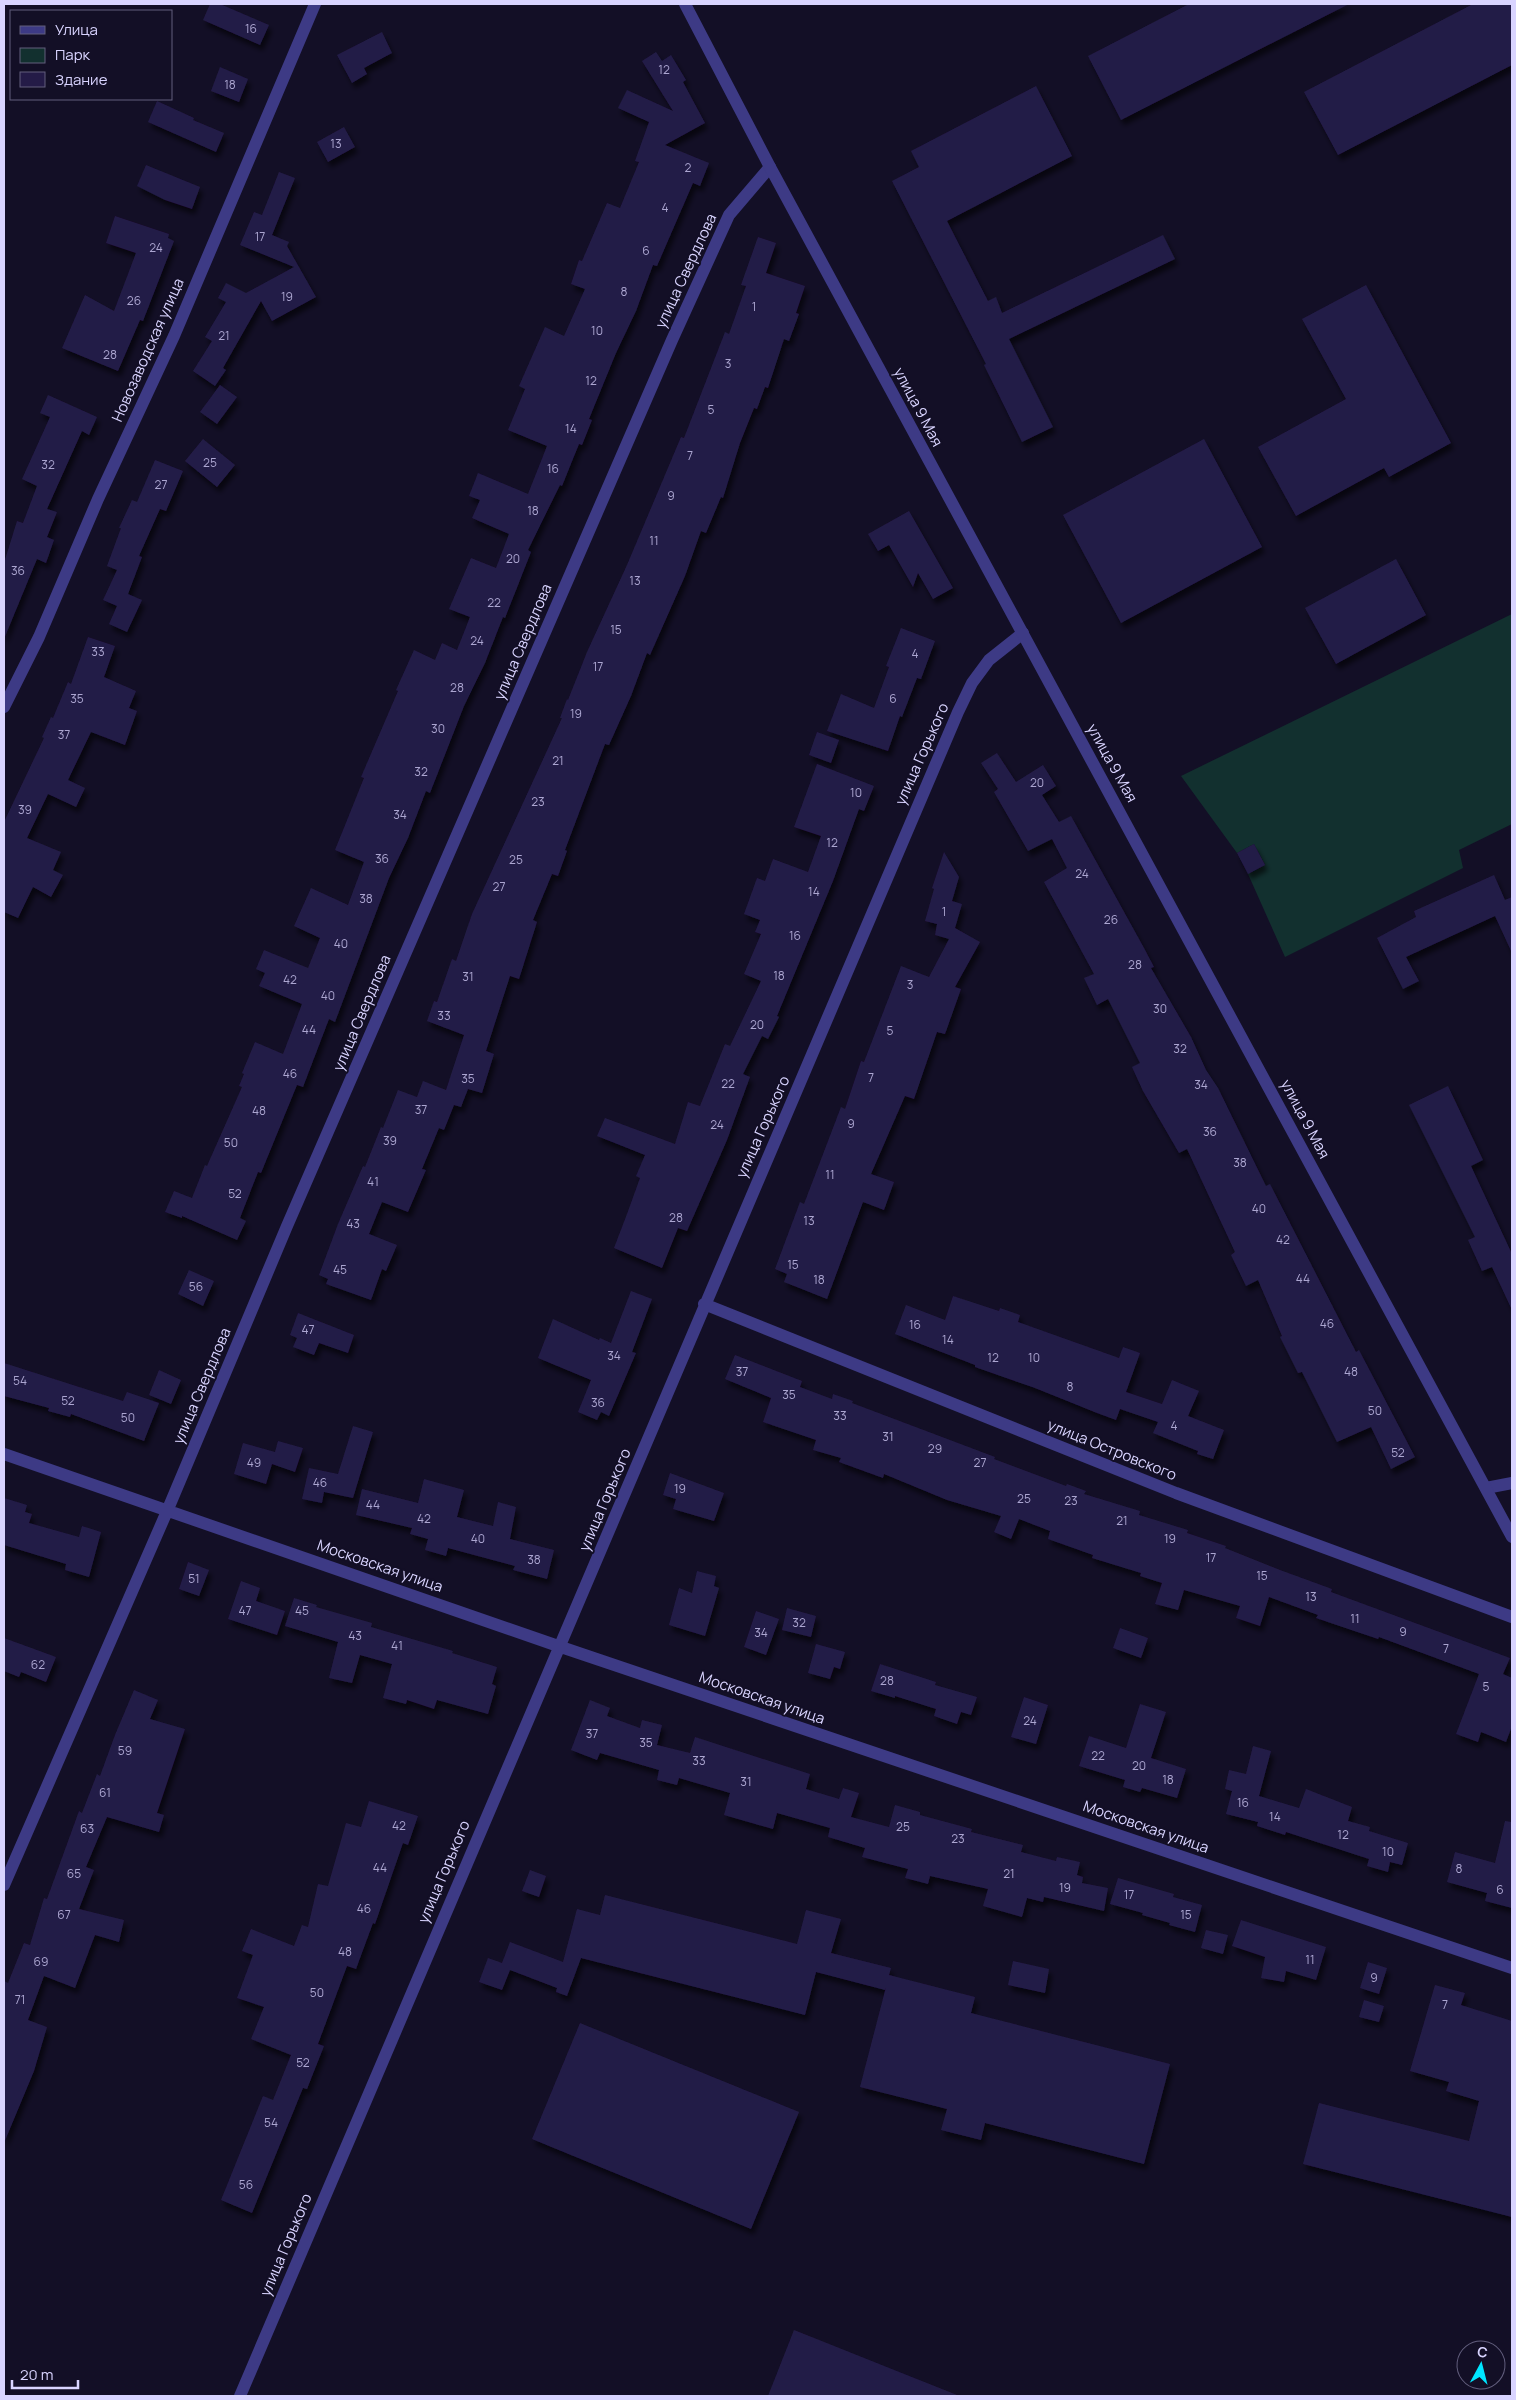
<svg xmlns="http://www.w3.org/2000/svg" width="1516" height="2400" font-family="Manrope,sans-serif">
<style>
.green{fill:#12302f}
.building{fill:#241b47;filter:url(#shadow)}
.lines{fill:none;stroke-linecap:round;stroke-linejoin:round}
.minor{stroke:#3d3a85;stroke-width:12}
.tertiary{stroke:#3d3a85;stroke-width:12}
.labels{text-anchor:middle;stroke-width:4;stroke-linejoin:round;paint-order:stroke}
.number-label{font-size:12px;fill:#aca6d1}
.street-label{font-size:15px;fill:#d9d4ff;stroke:#130f26}
</style>
<defs>
<filter id="shadow"><feDropShadow dx="3" dy="5.5" stdDeviation="2.5" flood-color="#0009"/></filter>
</defs>
<rect width="100%" height="100%" fill="#130f26"/>
<path class="green" d="M1512,614V824L1459,850L1463,868L1285,957L1248,874L1265,865L1254,844L1237,853L1181,776Z"/>
<path class="building" d="M210,4H220L269,25L260,45L203,20Z
M1189,4H1349L1121,120L1088,56Z
M1473,4H1512V65L1338,155L1304,92Z
M382,32L392,53L364,68L367,74L352,83L337,55Z
M656,52L662,61L671,55L686,80L683,82L705,123L665,145L709,163L700,186L693,183L657,266L653,265L636,311L616,353L589,419L592,420L582,445L579,444L562,486L560,485L528,550L531,552L505,618L503,617L485,663L464,706L430,793L426,791L408,838L389,878L335,1022L329,1019L303,1087L297,1085L261,1173L258,1172L240,1218L246,1221L237,1240L182,1216V1218L165,1212L174,1191L192,1198L205,1165L207,1166L242,1087L239,1086L244,1074L242,1073L255,1042L283,1054L302,1004L259,986L265,973L256,969L264,950L308,968L320,938L294,926L311,888L348,905L364,862L335,850L364,778L361,777L398,691L396,690L414,650L435,660L442,643L457,650L470,617L449,609L471,558L496,568L509,534L472,518L480,500L469,496L478,473L528,494L547,446L508,430L525,389L519,386L545,327L564,336L585,289L571,284L579,260L582,261L607,203L620,208L639,162L635,161L649,122L618,108L627,90L673,111L642,61Z
M220,67L248,79L239,102L211,91Z
M1036,86L1072,156L947,221L988,301L996,297L1002,313L1163,235L1175,259L1009,339L1053,427L1022,442L984,365L986,364L892,181L919,167L911,151Z
M157,101L194,118L193,120L224,133L216,152L148,122Z
M344,127L355,147L328,162L317,142Z
M146,165L200,187L192,209L165,200L137,186Z
M279,172L295,178L272,235L289,242L287,246L316,297L272,321L261,301L223,368L226,370L215,386L193,371L212,341L205,337L226,302L218,298L226,283L246,293L294,267L240,245L254,212L262,215Z
M115,216L169,234L168,238L174,241L143,321L140,320L118,371L62,348L85,295L114,311L136,253L106,243Z
M758,237L776,243L766,273L805,286L796,313L799,314L789,341L784,339L768,388L765,387L757,409L754,408L740,443L723,498L721,497L706,533L701,531L685,576L650,655L647,653L631,696L609,745L605,744L565,850L567,851L558,876L552,874L533,920L537,922L519,979L510,976L486,1051L494,1054L482,1093L468,1089L461,1107L454,1105L444,1130L439,1128L422,1169L426,1170L408,1212L382,1202L369,1234L397,1245L386,1271L382,1269L371,1300L326,1284L328,1279L319,1275L338,1224L363,1166L365,1167L381,1127L383,1128L398,1090L417,1097L423,1081L446,1090L464,1035L427,1021L434,1001L437,1002L452,959L456,961L472,914L562,718H560L567,699L568,700L587,652L627,565L681,437L684,438L725,332L729,334L746,286L741,285Z
M1366,285L1451,443L1389,477L1384,468L1296,516L1258,447L1346,399L1302,319Z
M220,385L237,397L217,424L200,412Z
M48,395L97,417L89,435L82,431L47,509L57,512L47,537L54,540L46,563L37,559L4,639V563L17,521L23,523L37,486L22,479L50,417L40,413Z
M203,439L235,465L217,487L185,461Z
M1204,439L1262,547L1121,623L1063,515Z
M155,460L183,471L166,511L160,509L139,556L142,557L128,594L142,600L127,632L109,624L117,606L103,600L117,570L107,566L121,528H119L132,500L137,502Z
M909,511L953,588L933,599L918,573L913,587L889,545L878,551L868,534Z
M1396,559L1426,615L1336,664L1305,608Z
M901,628L935,641L921,679L917,678L902,717L900,716L888,751L827,731L841,694L874,708L889,667L886,666Z
M88,637L115,646L104,677L136,691L129,708L137,711L125,745L91,732L68,780L85,788L76,807L48,794L27,838L61,852L53,870L63,875L51,897L33,887L18,918L4,912V822L44,738L42,737L51,717L53,718L68,682L71,684Z
M817,732L839,740L831,763L809,755Z
M997,753L1016,782L1043,765L1056,786L1042,795L1059,822L1071,816L1144,948L1154,967L1151,968L1191,1037L1206,1070L1218,1088L1266,1186L1270,1184L1356,1352L1359,1350L1415,1457L1391,1469L1371,1427L1337,1442L1302,1372L1298,1373L1280,1337L1282,1336L1258,1280L1246,1286L1231,1255L1235,1252L1187,1149L1179,1153L1143,1091L1132,1067L1140,1063L1108,999L1097,1005L1084,978L1094,974L1044,882L1067,868L1052,839L1028,851L994,792L998,789L981,763Z
M817,764L874,786L864,811L859,809L833,881L777,1016L779,1017L768,1039L762,1036L743,1074L750,1077L727,1140L687,1231L678,1228L662,1268L614,1248L627,1214L640,1178L636,1176L645,1155L597,1136L605,1118L675,1144L688,1102L700,1106L725,1044L730,1046L761,981L744,974L761,934L755,932L760,920L744,914L757,878L765,881L773,859L808,872L821,836L794,827Z
M1254,844L1265,865L1248,874L1237,853Z
M944,852L959,877L952,901L962,904L955,928L980,942L955,987L961,989L945,1034L937,1032L914,1099L905,1096L871,1174L894,1182L884,1210L863,1202L827,1299L784,1282L787,1274L775,1269L800,1202L804,1204L841,1107L845,1109L861,1061L864,1062L901,966L929,977L949,939L935,935L937,924L925,921L934,889L932,888Z
M1494,875L1505,900L1512,897V953L1495,916L1406,957L1419,981L1403,989L1377,938L1416,917L1414,911Z
M1448,1086L1483,1160L1471,1166L1512,1254V1310L1492,1267L1482,1271L1468,1240L1475,1237L1409,1105Z
M189,1270L214,1281L203,1306L178,1294Z
M631,1291L652,1299L632,1352L636,1353L609,1416L601,1412L597,1420L578,1412L591,1380L538,1358L553,1319L599,1340L600,1338L611,1343Z
M953,1296L999,1311L1000,1308L1020,1315L1018,1322L1119,1358L1123,1347L1140,1353L1126,1392L1162,1404L1172,1380L1199,1391L1188,1416L1224,1430L1213,1459L1197,1454L1198,1451L1153,1433L1158,1422L1120,1409L1116,1420L1097,1413L1035,1388L975,1367V1365L895,1334L906,1305L945,1320Z
M298,1313L354,1335L348,1353L319,1343L314,1355L293,1347L297,1338L290,1335Z
M735,1355L802,1381L800,1387L832,1399L833,1394L853,1401L852,1403L995,1457L994,1459L1066,1486L1067,1484L1086,1491L1084,1494L1140,1511L1139,1515L1188,1530L1187,1533L1226,1546L1225,1548L1280,1570L1332,1589L1331,1592L1510,1658L1503,1674L1512,1678V1726L1506,1742L1481,1732L1478,1742L1456,1734L1479,1674L1379,1637L1378,1639L1316,1618L1318,1615L1269,1597L1260,1626L1236,1618L1240,1606L1184,1590L1178,1610L1155,1604L1162,1583L1140,1576L1141,1573L1092,1558L1093,1555L1048,1539L1050,1531L1019,1519L1011,1539L994,1532L1001,1516L947,1500L884,1474L883,1478L839,1462L841,1458L813,1450L816,1440L763,1422L771,1398L725,1379Z
M4,1363L123,1401L127,1392L159,1403L144,1441L71,1414L70,1417L48,1411L49,1408L4,1396Z
M159,1370L181,1380L171,1404L149,1395Z
M353,1426L373,1432L353,1498L324,1492L322,1503L302,1499L309,1468L338,1474Z
M278,1441L303,1448L295,1472L272,1464L266,1484L234,1474L243,1443L275,1452Z
M670,1473L724,1493L714,1521L673,1509L676,1499L663,1495Z
M424,1479L464,1490L457,1517L493,1526L498,1502L516,1507L510,1539L554,1550L547,1579L513,1570L515,1566L448,1548L446,1556L425,1550L428,1539L410,1534L412,1528L356,1515L362,1489L418,1503Z
M4,1498L27,1505L25,1512L32,1514L29,1523L79,1537L82,1526L101,1532L89,1577L65,1570L66,1564L4,1545Z
M188,1562L209,1570L199,1596L179,1589Z
M697,1571L716,1576L714,1586L719,1588L705,1636L669,1625L679,1588L692,1593Z
M241,1581L260,1588L256,1601L285,1611L277,1635L228,1619Z
M294,1598L317,1605L316,1607L372,1623L371,1627L453,1651L452,1653L497,1667L492,1684L496,1686L488,1714L437,1700L434,1709L407,1700L406,1704L383,1698L392,1664L360,1655L352,1683L329,1678L338,1642L285,1626Z
M787,1608L816,1616L811,1637L782,1630Z
M756,1611L779,1619L766,1655L744,1647Z
M1120,1628L1148,1638L1141,1658L1113,1648Z
M4,1638L56,1657L46,1682L21,1672L19,1677L4,1671Z
M816,1644L845,1652L840,1669L834,1667L830,1679L808,1673Z
M880,1664L936,1682L935,1685L977,1697L971,1715L961,1712L957,1724L934,1716L936,1709L895,1696V1698L871,1691Z
M134,1690L158,1700L150,1719L185,1729L157,1813L164,1815L159,1832L107,1817L86,1867L94,1870L79,1909L124,1920L119,1942L95,1935L75,1988L44,1976L28,2020L47,2027L34,2071L4,2143V1981L8,1983L24,1943L30,1945L44,1898L47,1899L79,1811L82,1813L97,1774L100,1776L115,1735Z
M1024,1697L1048,1705L1036,1744L1011,1737Z
M590,1700L610,1708L607,1716L640,1728L642,1720L662,1725L657,1745L690,1753L695,1737L810,1774L806,1789L839,1799L843,1788L859,1793L851,1817L889,1827L895,1805L920,1812V1815L972,1829L971,1832L1023,1845L1021,1852L1056,1861L1057,1857L1080,1862L1077,1875L1083,1877L1082,1883L1108,1888L1104,1911L1044,1897L1043,1902L1027,1898L1022,1917L983,1906L988,1889L930,1876L928,1884L905,1878L908,1869L862,1857L865,1848L828,1837L830,1828L777,1813L773,1829L724,1815L730,1793L679,1778L677,1785L657,1780L659,1770L600,1753L597,1760L571,1750Z
M1140,1704L1166,1712L1151,1758L1186,1769L1177,1798L1142,1788L1140,1792L1123,1787L1125,1780L1079,1766L1089,1736L1126,1748Z
M1253,1746L1271,1751L1259,1796L1299,1808L1306,1789L1352,1807L1348,1821L1370,1827L1369,1831L1408,1843L1402,1865L1390,1862L1388,1872L1367,1866L1369,1859L1286,1832L1285,1835L1257,1826L1258,1822L1226,1814L1232,1791L1225,1789L1229,1770L1246,1774Z
M369,1801L418,1816L408,1845L403,1843L375,1924L373,1923L356,1969L347,1966L318,2044L324,2046L307,2089L303,2088L252,2213L221,2200L263,2096L273,2100L291,2055L251,2039L264,2007L237,1998L253,1955L242,1951L251,1929L294,1946L302,1925L308,1927L318,1884L328,1886L346,1823L361,1827Z
M1505,1821L1512,1822V1908L1485,1901L1487,1893L1447,1882L1455,1852L1495,1863Z
M530,1870L546,1876L539,1897L522,1891Z
M1118,1878L1174,1894L1173,1897L1202,1905L1195,1932L1169,1925L1170,1923L1142,1915L1143,1913L1110,1904Z
M605,1895L797,1944L806,1910L841,1919L831,1953L891,1968L889,1975L975,1997L971,2013L1170,2064L1144,2164L985,2123L981,2140L941,2130L947,2109L860,2087L886,1987L885,1990L816,1972L805,2015L581,1958L567,1996L556,1992L557,1988L510,1970L502,1990L479,1982L488,1958L502,1963L510,1942L563,1962L577,1909L600,1915Z
M1241,1920L1326,1947L1316,1980L1286,1971L1284,1982L1261,1978L1265,1957L1232,1946Z
M1206,1930L1228,1935L1223,1954L1201,1948Z
M1013,1961L1049,1969L1045,1993L1008,1985Z
M1368,1962L1387,1968L1379,1994L1360,1988Z
M1435,1985L1465,1993L1461,2005L1512,2021V2217L1303,2164L1319,2103L1469,2141L1479,2101L1446,2091L1449,2082L1410,2071Z
M1364,2000L1384,2006L1379,2022L1359,2017Z
M580,2023L799,2112L751,2229L532,2139Z
M794,2330L957,2395V2396H768Z"/>
<g class="lines">
<path class="minor" d="M4,707L39,637L98,499L174,336L315,4
M704,1304L1176,1493L1512,1617
M4,1454L561,1647L1512,1968
M1486,1488L1512,1483
M4,1885L168,1509L287,1226L672,340L729,215L770,167
M240,2396L958,712L972,683L989,660L1023,633"/>
<path class="tertiary" d="M685,4L770,167L1512,1537"/>
</g>
<g class="labels">
<g class="number-label">
<text x="251" y="33">16</text>
<text x="664" y="74">12</text>
<text x="230" y="89">18</text>
<text x="336" y="148">13</text>
<text x="688" y="172">2</text>
<text x="665" y="212">4</text>
<text x="260" y="241">17</text>
<text x="156" y="252">24</text>
<text x="646" y="255">6</text>
<text x="624" y="296">8</text>
<text x="287" y="301">19</text>
<text x="134" y="305">26</text>
<text x="754" y="311">1</text>
<text x="597" y="335">10</text>
<text x="224" y="340">21</text>
<text x="110" y="359">28</text>
<text x="728" y="368">3</text>
<text x="591" y="385">12</text>
<text x="711" y="414">5</text>
<text x="571" y="433">14</text>
<text x="690" y="460">7</text>
<text x="210" y="467">25</text>
<text x="48" y="469">32</text>
<text x="553" y="473">16</text>
<text x="161" y="489">27</text>
<text x="671" y="500">9</text>
<text x="533" y="515">18</text>
<text x="654" y="545">11</text>
<text x="513" y="563">20</text>
<text x="18" y="575">36</text>
<text x="635" y="585">13</text>
<text x="494" y="607">22</text>
<text x="616" y="634">15</text>
<text x="477" y="645">24</text>
<text x="98" y="656">33</text>
<text x="915" y="658">4</text>
<text x="598" y="671">17</text>
<text x="457" y="692">28</text>
<text x="77" y="703">35</text>
<text x="893" y="703">6</text>
<text x="576" y="718">19</text>
<text x="438" y="733">30</text>
<text x="64" y="739">37</text>
<text x="558" y="765">21</text>
<text x="421" y="776">32</text>
<text x="1037" y="787">20</text>
<text x="856" y="797">10</text>
<text x="538" y="806">23</text>
<text x="25" y="814">39</text>
<text x="400" y="819">34</text>
<text x="832" y="847">12</text>
<text x="382" y="863">36</text>
<text x="516" y="864">25</text>
<text x="1082" y="878">24</text>
<text x="499" y="891">27</text>
<text x="814" y="896">14</text>
<text x="366" y="903">38</text>
<text x="944" y="916">1</text>
<text x="1111" y="924">26</text>
<text x="795" y="940">16</text>
<text x="341" y="948">40</text>
<text x="1135" y="969">28</text>
<text x="779" y="980">18</text>
<text x="468" y="981">31</text>
<text x="290" y="984">42</text>
<text x="910" y="989">3</text>
<text x="328" y="1000">40</text>
<text x="1160" y="1013">30</text>
<text x="444" y="1020">33</text>
<text x="757" y="1029">20</text>
<text x="309" y="1034">44</text>
<text x="890" y="1035">5</text>
<text x="1180" y="1053">32</text>
<text x="290" y="1078">46</text>
<text x="871" y="1082">7</text>
<text x="468" y="1083">35</text>
<text x="728" y="1088">22</text>
<text x="1201" y="1089">34</text>
<text x="421" y="1114">37</text>
<text x="259" y="1115">48</text>
<text x="851" y="1128">9</text>
<text x="717" y="1129">24</text>
<text x="1210" y="1136">36</text>
<text x="390" y="1145">39</text>
<text x="231" y="1147">50</text>
<text x="1240" y="1167">38</text>
<text x="830" y="1179">11</text>
<text x="373" y="1186">41</text>
<text x="235" y="1198">52</text>
<text x="1259" y="1213">40</text>
<text x="676" y="1222">28</text>
<text x="809" y="1225">13</text>
<text x="353" y="1228">43</text>
<text x="1283" y="1244">42</text>
<text x="793" y="1269">15</text>
<text x="340" y="1274">45</text>
<text x="1303" y="1283">44</text>
<text x="819" y="1284">18</text>
<text x="196" y="1291">56</text>
<text x="1327" y="1328">46</text>
<text x="915" y="1329">16</text>
<text x="308" y="1334">47</text>
<text x="948" y="1344">14</text>
<text x="614" y="1360">34</text>
<text x="993" y="1362">12</text>
<text x="1034" y="1362">10</text>
<text x="742" y="1376">37</text>
<text x="1351" y="1376">48</text>
<text x="20" y="1385">54</text>
<text x="1070" y="1391">8</text>
<text x="789" y="1399">35</text>
<text x="68" y="1405">52</text>
<text x="598" y="1407">36</text>
<text x="1375" y="1415">50</text>
<text x="840" y="1420">33</text>
<text x="128" y="1422">50</text>
<text x="1174" y="1430">4</text>
<text x="888" y="1441">31</text>
<text x="935" y="1453">29</text>
<text x="1398" y="1457">52</text>
<text x="254" y="1467">49</text>
<text x="980" y="1467">27</text>
<text x="320" y="1487">46</text>
<text x="680" y="1493">19</text>
<text x="1024" y="1503">25</text>
<text x="1071" y="1505">23</text>
<text x="373" y="1509">44</text>
<text x="424" y="1523">42</text>
<text x="1122" y="1525">21</text>
<text x="478" y="1543">40</text>
<text x="1170" y="1543">19</text>
<text x="1211" y="1562">17</text>
<text x="534" y="1564">38</text>
<text x="1262" y="1580">15</text>
<text x="194" y="1583">51</text>
<text x="1311" y="1601">13</text>
<text x="245" y="1615">47</text>
<text x="302" y="1615">45</text>
<text x="1355" y="1623">11</text>
<text x="799" y="1627">32</text>
<text x="1403" y="1636">9</text>
<text x="761" y="1637">34</text>
<text x="355" y="1640">43</text>
<text x="397" y="1650">41</text>
<text x="1446" y="1653">7</text>
<text x="38" y="1669">62</text>
<text x="887" y="1685">28</text>
<text x="1486" y="1691">5</text>
<text x="1030" y="1725">24</text>
<text x="592" y="1738">37</text>
<text x="646" y="1747">35</text>
<text x="125" y="1755">59</text>
<text x="1098" y="1760">22</text>
<text x="699" y="1765">33</text>
<text x="1139" y="1770">20</text>
<text x="1168" y="1784">18</text>
<text x="746" y="1786">31</text>
<text x="105" y="1797">61</text>
<text x="1243" y="1807">16</text>
<text x="1275" y="1821">14</text>
<text x="399" y="1830">42</text>
<text x="903" y="1831">25</text>
<text x="87" y="1833">63</text>
<text x="1343" y="1839">12</text>
<text x="958" y="1843">23</text>
<text x="1388" y="1856">10</text>
<text x="380" y="1872">44</text>
<text x="1459" y="1873">8</text>
<text x="74" y="1878">65</text>
<text x="1009" y="1878">21</text>
<text x="1065" y="1892">19</text>
<text x="1500" y="1894">6</text>
<text x="1129" y="1899">17</text>
<text x="364" y="1913">46</text>
<text x="64" y="1919">67</text>
<text x="1186" y="1919">15</text>
<text x="345" y="1956">48</text>
<text x="1310" y="1964">11</text>
<text x="41" y="1966">69</text>
<text x="1374" y="1982">9</text>
<text x="317" y="1997">50</text>
<text x="20" y="2004">71</text>
<text x="1445" y="2009">7</text>
<text x="303" y="2067">52</text>
<text x="271" y="2127">54</text>
<text x="246" y="2189">56</text>
</g>
<g class="street-label">
<text transform="translate(686 271) rotate(-65)" y="5">улица Свердлова</text>
<text transform="translate(148 350) rotate(-66)" y="5">Новозаводская улица</text>
<text transform="translate(918 407) rotate(62)" y="5">улица 9 Мая</text>
<text transform="translate(523 642) rotate(-67)" y="5">улица Свердлова</text>
<text transform="translate(922 754) rotate(-66)" y="5">улица Горького</text>
<text transform="translate(1112 763) rotate(61)" y="5">улица 9 Мая</text>
<text transform="translate(362 1013) rotate(-67)" y="5">улица Свердлова</text>
<text transform="translate(1305 1119) rotate(62)" y="5">улица 9 Мая</text>
<text transform="translate(763 1127) rotate(-66)" y="5">улица Горького</text>
<text transform="translate(202 1386) rotate(-67)" y="5">улица Свердлова</text>
<text transform="translate(1112 1450) rotate(22)" y="5">улица Островского</text>
<text transform="translate(605 1500) rotate(-67)" y="5">улица Горького</text>
<text transform="translate(380 1566) rotate(19)" y="5">Московская улица</text>
<text transform="translate(762 1698) rotate(19)" y="5">Московская улица</text>
<text transform="translate(1146 1827) rotate(19)" y="5">Московская улица</text>
<text transform="translate(444 1872) rotate(-67)" y="5">улица Горького</text>
<text transform="translate(286 2245) rotate(-67)" y="5">улица Горького</text>
</g>
</g>
<rect width="1516" height="2400" fill="none" stroke="#d9d4ff" stroke-width="10"/>
<rect x="10" y="10" width="162" height="90" fill="#130f26" stroke="#625e7d"/>
<rect x="20" y="26" width="25" height="8" fill="#3d3a85" stroke="#625e7d"/>
<text x="55" y="35" font-size="15" fill="#d9d4ff">Улица</text>
<rect x="20" y="48" width="25" height="15" fill="#12302f" stroke="#625e7d"/>
<text x="55" y="60" font-size="15" fill="#d9d4ff">Парк</text>
<rect x="20" y="72" width="25" height="15" fill="#241b47" stroke="#625e7d"/>
<text x="55" y="85" font-size="15" fill="#d9d4ff">Здание</text>
<g transform="translate(1481 2365) rotate(7)"><circle r="24" fill="#130f26" stroke="#625e7d"/>
<path d="M0-4L9 19L0 12L-9 19Z" fill="#00e5ff"/>
<text y="-8" font-size="14" font-weight="bold" text-anchor="middle" fill="#d9d4ff">С</text>
</g>
<path d="M12 2380v8h66v-8" fill="none" stroke="#d9d4ff" stroke-width="2.5"/>
<text x="20" y="2380" font-size="15" fill="#d9d4ff" stroke="#130f26" stroke-width="4" paint-order="stroke">20 m</text>
</svg>
